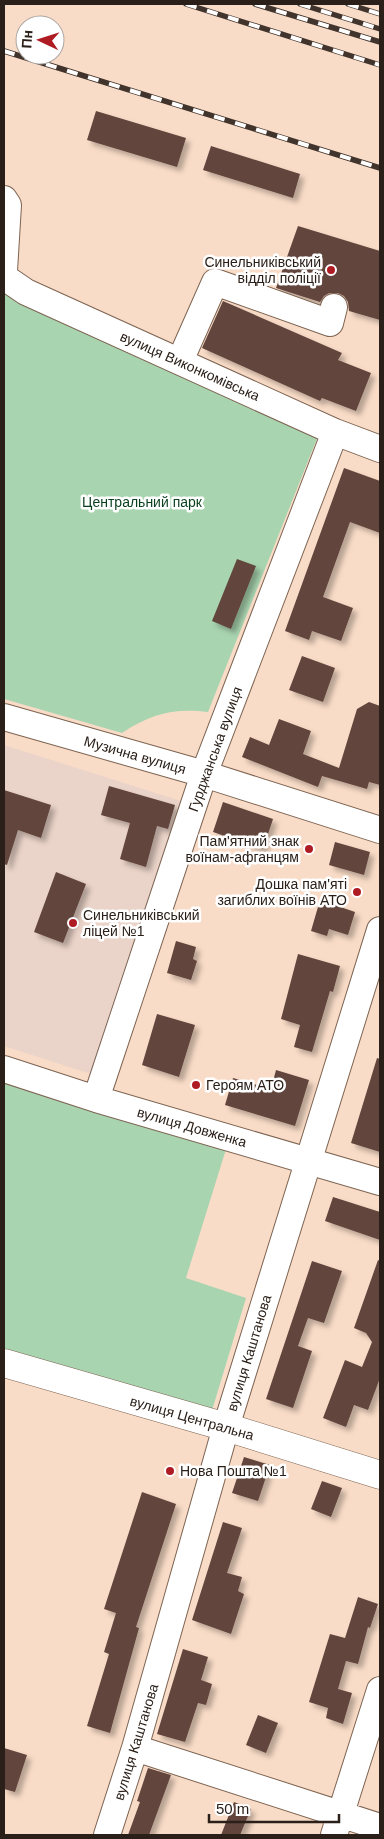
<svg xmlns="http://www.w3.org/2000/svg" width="384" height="1839" font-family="Helvetica,sans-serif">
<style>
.education{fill:#ead3c8}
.green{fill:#a9d4b0}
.building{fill:#62453d;filter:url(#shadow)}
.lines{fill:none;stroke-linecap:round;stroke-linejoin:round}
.minor-casing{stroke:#7d6452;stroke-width:28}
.major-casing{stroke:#7d6452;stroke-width:29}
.minor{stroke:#fff;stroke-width:26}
.major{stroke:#fff;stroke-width:28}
.rail-casing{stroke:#41342c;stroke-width:5.5}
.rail{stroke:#fff;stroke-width:4;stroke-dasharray:11;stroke-linecap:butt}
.poi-dot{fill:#ae1b22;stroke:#fff;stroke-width:2}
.labels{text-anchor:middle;stroke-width:5;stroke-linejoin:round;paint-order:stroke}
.poi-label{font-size:14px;fill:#2b2019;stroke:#fff;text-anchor:end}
.street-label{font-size:14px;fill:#2b2019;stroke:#fff}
.park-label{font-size:14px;fill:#093f1c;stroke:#fff}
</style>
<defs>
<filter id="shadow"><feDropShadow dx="4.5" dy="4.5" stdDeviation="2.5" flood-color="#0004"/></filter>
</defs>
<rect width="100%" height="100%" fill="#f9dcc7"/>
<path class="education" d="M4,745L181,801L94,1075L4,1046Z"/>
<path class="green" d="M4,282L320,431L208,712C173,708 151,714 122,733L4,699Z
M4,1078L227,1146L186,1278L246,1298L210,1417L4,1355Z"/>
<path class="building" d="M96,111L186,138L177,167L87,140Z
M211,146L300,174L293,198L203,170Z
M298,226L380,251V320L349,311L348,302L344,296L338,293H329L324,296L320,302L276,288Z
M223,301L342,353L338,360L371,373L356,411L322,398L320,401L202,348Z
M344,468L380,481V533L350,522L323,597L353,608L341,641L312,631L309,640L285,631Z
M237,559L256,566L231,629L212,621Z
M302,656L335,668L323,702L289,690Z
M369,702L380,706V785L369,782L367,789L322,776L318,787L242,757L250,737L269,745L279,719L311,731L303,754L339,768L357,709Z
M109,786L175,805L168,829L157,826L146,867L120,859L130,823L101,815Z
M4,790L51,805L41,838L18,830L7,865L4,864Z
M223,802L273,819L263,849L213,832Z
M335,842L370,852L364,875L329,865Z
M56,872L86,884L63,943L34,932Z
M320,900L355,912L348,935L329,929L327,936L311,931Z
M176,941L196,947L193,959L197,961L191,980L167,973Z
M298,954L340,966L333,992L330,991L312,1052L294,1047L300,1025L281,1019Z
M157,1014L195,1025L179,1077L142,1065Z
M377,1058L380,1059V1152L351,1143Z
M276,1070L309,1080L295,1126L225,1105L233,1078L271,1089Z
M333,1197L380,1212V1240L325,1221Z
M378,1260L380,1261V1378L368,1410L354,1405L346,1427L323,1418L345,1360L362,1367L372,1342L366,1333L354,1328Z
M312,1261L342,1271L324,1323L308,1318L298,1346L312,1351L293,1408L266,1399Z
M244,1457L270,1465L258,1501L232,1493Z
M322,1481L342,1488L331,1517L311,1509Z
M142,1492L176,1504L136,1627L139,1628L110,1733L87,1726L109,1654L104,1652L116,1613L104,1609Z
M223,1522L242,1528L227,1573L242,1577L238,1591L244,1594L231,1634L192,1620Z
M358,1597L378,1604L370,1628L368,1627L358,1664L346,1661L338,1689L352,1693L343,1724L326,1718L328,1708L309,1702L330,1634L345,1638Z
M183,1649L208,1657L201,1680L212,1684L206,1705L198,1703L185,1742L157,1734Z
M258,1715L278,1723L266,1753L246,1745Z
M4,1748L27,1755L15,1792L4,1789Z
M148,1768L171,1775L149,1835H128L140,1802L137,1801Z
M234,1802L251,1809L240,1835H221Z"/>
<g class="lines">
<defs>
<path id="minor" d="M4,199L8,205L4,271
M4,277L26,292L335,432L380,449
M180,361L215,282L330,323L334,307
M4,717L204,774L380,830
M4,1069L96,1099L380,1182
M96,1099L204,774L335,432
M135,1748L380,1827
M107,1835L135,1748L226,1427L380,930
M334,1835L380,1690"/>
<path id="major" d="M4,1363L226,1427L380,1475"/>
</defs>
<use href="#minor" class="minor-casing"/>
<use href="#major" class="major-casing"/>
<use href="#minor" class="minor"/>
<use href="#major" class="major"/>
<defs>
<path id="rail" d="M186,4L380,65
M255,4L380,42
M300,4L380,29
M348,4L380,14
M4,51L380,168"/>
</defs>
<use href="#rail" class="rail-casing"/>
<use href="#rail" class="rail"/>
</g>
<g class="poi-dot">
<circle cx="331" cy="270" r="5"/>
<circle cx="309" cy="849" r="5"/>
<circle cx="357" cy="892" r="5"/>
<circle cx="73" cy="923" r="5"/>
<circle cx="196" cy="1085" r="5"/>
<circle cx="170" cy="1471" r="5"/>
</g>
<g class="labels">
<g class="poi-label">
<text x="321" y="267">Синельниківський<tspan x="321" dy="16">відділ поліції</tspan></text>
<text x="299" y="846">Пам'ятний знак<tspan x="299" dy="16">воїнам-афганцям</tspan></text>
<text x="347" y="889">Дошка пам'яті<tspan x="347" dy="16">загиблих воїнів АТО</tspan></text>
<text x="83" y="920" text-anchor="start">Синельниківський<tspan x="83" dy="16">ліцей №1</tspan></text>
<text x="206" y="1090" text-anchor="start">Героям АТО</text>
<text x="180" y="1476" text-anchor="start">Нова Пошта №1</text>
</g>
<g class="street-label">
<text transform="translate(190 366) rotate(24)" y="5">вулиця Виконкомівська</text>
<text transform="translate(215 749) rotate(-70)" y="5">Гурджанська вулиця</text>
<text transform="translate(135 755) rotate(16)" y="5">Музична вулиця</text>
<text transform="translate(192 1127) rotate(16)" y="5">вулиця Довженка</text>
<text transform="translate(249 1353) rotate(-73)" y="5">вулиця Каштанова</text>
<text transform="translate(192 1418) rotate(16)" y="5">вулиця Центральна</text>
<text transform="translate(136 1742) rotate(-73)" y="5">вулиця Каштанова</text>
</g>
<g class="park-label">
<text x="142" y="507">Центральний парк</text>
</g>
</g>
<rect width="384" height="1839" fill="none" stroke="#2b2019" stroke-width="10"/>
<g transform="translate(40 40) rotate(274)"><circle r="24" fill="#ffffff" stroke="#aaa6a3"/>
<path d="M0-4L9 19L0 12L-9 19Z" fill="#ae1b22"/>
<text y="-8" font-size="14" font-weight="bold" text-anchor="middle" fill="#2b2019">Пн</text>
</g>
<path d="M209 1814v8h130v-8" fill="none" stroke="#2b2019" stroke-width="2.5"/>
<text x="216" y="1814" font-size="15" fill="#2b2019" stroke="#ffffff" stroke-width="4" paint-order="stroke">50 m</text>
</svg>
